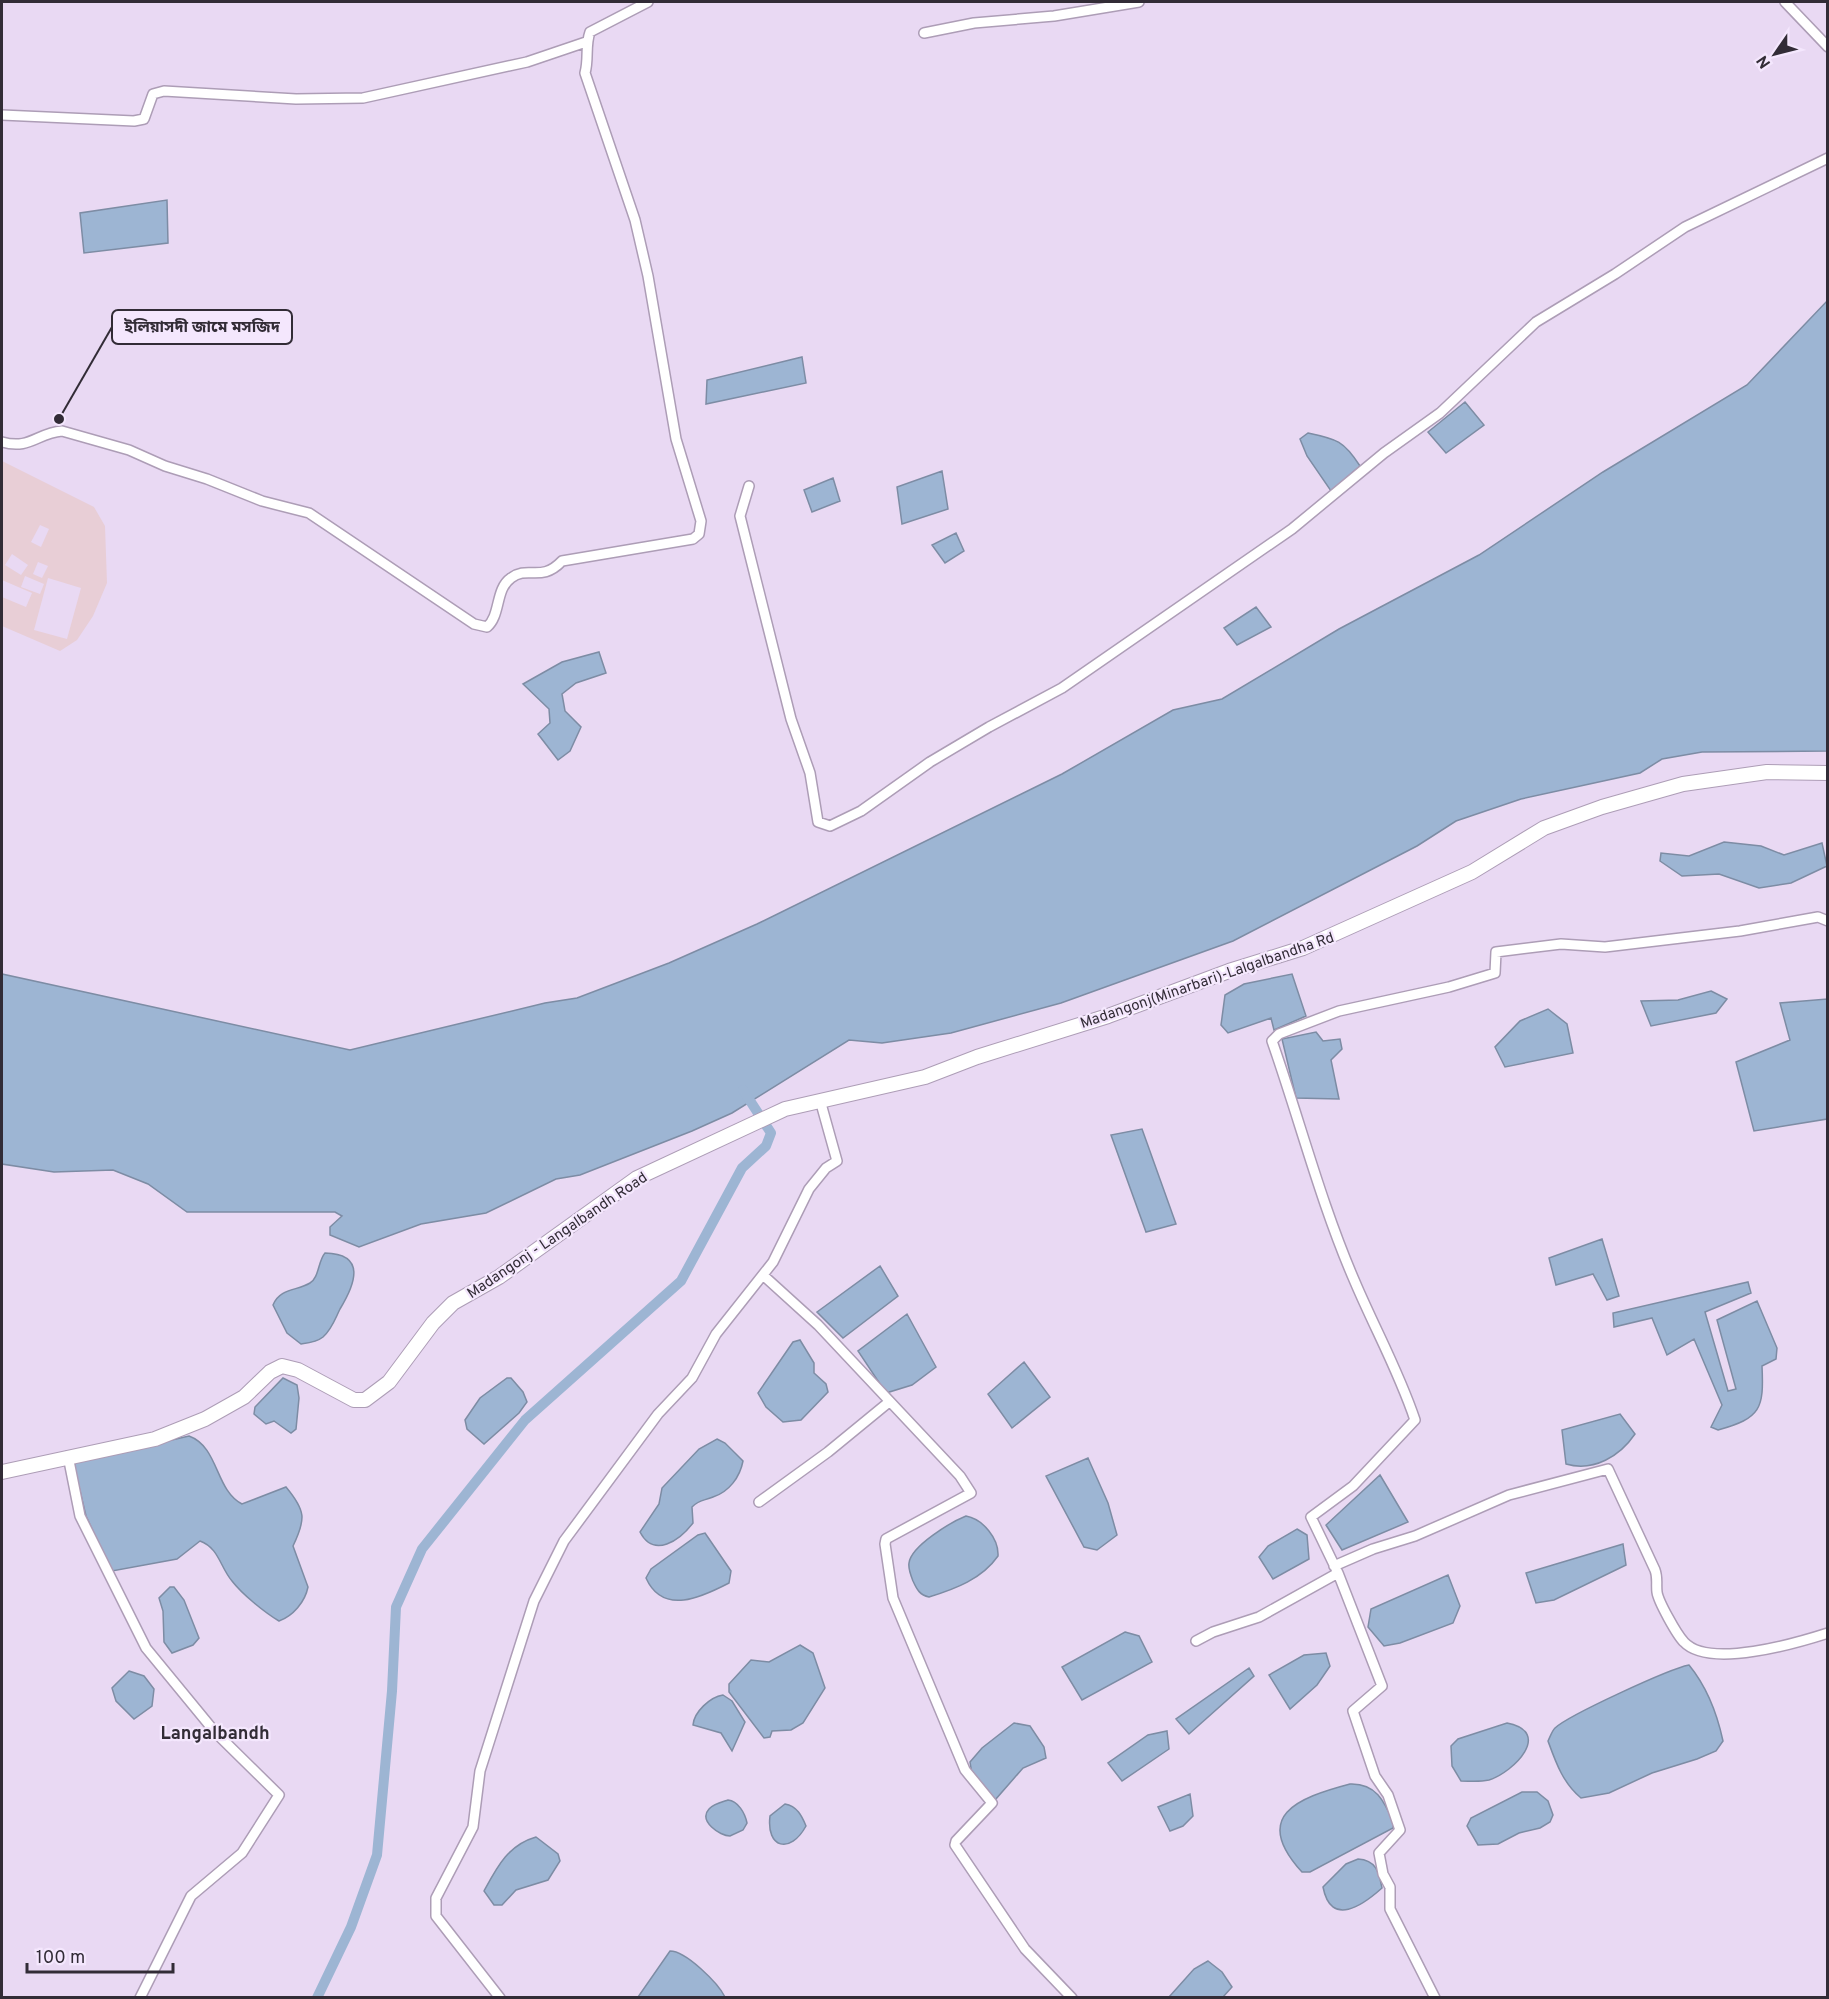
<svg xmlns="http://www.w3.org/2000/svg" width="1829" height="1999" font-family="Overpass,'Noto Sans Bengali',sans-serif">
<style>
.industrial{fill:#e8ced6;fill-rule:evenodd}
.water{fill:#9db5d3;stroke:#7d8ca4;stroke-width:1.5}
.lines{fill:none;stroke-linecap:round;stroke-linejoin:round}
.canal{stroke:#9db5d3;stroke-width:10}
.minor-casing{stroke:#ad9db6;stroke-width:12}
.secondary-casing{stroke:#ad9db6;stroke-width:16}
.minor{stroke:#fff;stroke-width:9}
.secondary{stroke:#fff;stroke-width:14}
.labels{text-anchor:middle;stroke-width:4.5;stroke-linejoin:round;paint-order:stroke}
.street-label{font-size:15px;fill:#322c36;stroke:#f4e7fd}
.quarter-label{font-size:18px;font-weight:bold;fill:#322c36;stroke:#f4e7fd}
.leader{fill:none;stroke:#322c36;stroke-width:2}
.callout-dot{fill:#322c36;stroke:#f4e7fd;stroke-width:2}
.callout{fill:#f4e7fd;stroke:#322c36;stroke-width:2}
.callout-label{font-size:16px;text-anchor:middle;font-weight:bold;fill:#322c36}
</style>
<rect width="100%" height="100%" fill="#e9d9f3"/>
<path class="industrial" d="M2,461L94,507L105,526L107,583L93,616L77,640L60,651L2,626V597L26,607L32,593L2,580ZM40,525L49,529L41,547L31,542ZM12,554L28,565L21,575L5,565ZM38,562L48,566L42,578L33,574ZM25,576L44,584L40,594L21,587ZM48,578L81,588L67,639L34,630Z"/>
<path class="water" d="M167,200L168,243L84,253L80,213Z
M1827,301V751L1702,752L1662,759L1640,773L1521,799L1456,821L1417,846L1233,941L1061,1003L951,1033L882,1043L849,1040L732,1113L692,1131L580,1175L556,1179L486,1213L421,1224L359,1247L330,1235V1227L342,1216L335,1212H187L148,1184L113,1170L54,1172L2,1164V974L350,1050L545,1003L577,998L669,963L757,924L1062,774L1173,710L1222,699L1339,629L1479,555L1603,472L1747,385Z
M802,357L806,383L706,404L707,380Z
M1465,402L1484,425L1446,453L1428,432Z
M1308,433C1337,439 1344,441 1360,466L1331,491L1307,456L1300,439Z
M942,471L948,509L902,524L897,487Z
M833,478L840,501L812,512L804,490Z
M956,533L964,551L945,563L932,545Z
M1256,607L1271,627L1237,645L1224,628Z
M599,652L606,673L576,683L562,694L565,711L581,727L570,751L558,760L538,734L550,723L549,709L523,684L562,662Z
M1724,842L1761,846L1784,855L1822,843L1827,866L1791,883L1759,888L1719,874L1682,876L1660,861L1661,853L1689,856Z
M1292,974L1306,1016L1274,1030L1271,1018L1228,1033L1221,1025L1225,995L1244,984Z
M1711,991L1727,999L1716,1013L1651,1026L1641,1001L1678,1000Z
M1827,999V1119L1754,1131L1736,1062L1790,1040L1780,1003Z
M1548,1009L1567,1024L1573,1053L1505,1067L1495,1047L1520,1021Z
M1316,1032L1323,1041L1340,1039L1342,1049L1331,1060L1339,1099L1296,1098L1282,1039Z
M1142,1129L1176,1224L1146,1232L1111,1135Z
M1602,1239L1619,1296L1607,1300L1593,1274L1556,1285L1549,1258Z
M325,1253C368,1254 354,1286 340,1309C335,1319 332,1329 323,1337C317,1342 308,1343 301,1344L287,1333L273,1305C280,1288 297,1291 310,1283C319,1278 318,1261 325,1253Z
M880,1266L898,1296L843,1338L817,1312Z
M1748,1282L1751,1293L1705,1312L1728,1391L1736,1389L1717,1320L1757,1301L1777,1348L1776,1359L1762,1366C1764,1409 1761,1418 1718,1430L1711,1427L1722,1405L1694,1339L1667,1355L1652,1318L1614,1327L1613,1313Z
M907,1314L936,1367L912,1385L886,1393L858,1351Z
M800,1340L814,1363V1373L826,1384L828,1392L801,1420L783,1422L766,1407L758,1393L793,1342Z
M1024,1362L1050,1397L1012,1428L988,1394Z
M283,1378L297,1385L299,1398L296,1429L291,1433L274,1421L266,1424L254,1414L255,1407Z
M507,1378H511L523,1392L527,1402L519,1413L484,1444L467,1429L465,1420L480,1398Z
M1620,1414L1635,1434C1620,1456 1594,1472 1566,1464L1562,1430Z
M189,1436C219,1447 215,1490 242,1504L286,1487C306,1511 306,1519 293,1546L308,1587C305,1602 293,1616 279,1621C264,1612 242,1594 232,1581C220,1567 219,1548 200,1541L177,1559L112,1571L109,1566L86,1516L74,1466L76,1462Z
M717,1439L725,1443L743,1461C740,1477 729,1492 713,1497C704,1501 700,1499 692,1507L693,1523C680,1540 654,1559 640,1532L659,1504L662,1488L699,1449Z
M1088,1458L1108,1503L1117,1535L1097,1550L1084,1547L1046,1476Z
M1380,1475L1408,1522L1342,1550L1326,1525Z
M966,1516C983,1519 999,1539 998,1556C982,1579 955,1589 929,1597C920,1595 917,1590 913,1581C911,1576 908,1569 909,1563C911,1546 951,1522 966,1516Z
M1297,1529L1307,1535L1309,1559L1273,1579L1259,1557L1268,1546Z
M705,1533L731,1571L729,1583C702,1597 663,1616 646,1578L651,1569L698,1535Z
M1623,1544L1626,1565L1554,1600L1536,1603L1526,1573Z
M1448,1575L1460,1606L1453,1623L1400,1643L1384,1646L1368,1627L1371,1609Z
M170,1587H174L184,1600L199,1638L193,1645L172,1653L164,1642L163,1611L159,1598Z
M1125,1632L1139,1636L1152,1662L1082,1700L1062,1667Z
M800,1645L813,1653L825,1688L803,1723L791,1730L772,1731L770,1737L764,1738L729,1692V1684L751,1660L769,1662Z
M1326,1653L1330,1666L1317,1685L1290,1709L1269,1675L1304,1655Z
M1689,1665C1707,1687 1717,1713 1723,1741L1716,1751L1697,1759L1652,1773L1609,1793L1581,1798C1563,1783 1556,1763 1548,1741C1550,1737 1552,1731 1555,1728C1569,1715 1669,1669 1689,1665Z
M1249,1668L1254,1676L1189,1734L1176,1719Z
M129,1671L144,1676L154,1689L152,1706L134,1719L116,1701L112,1688Z
M723,1695L732,1701L745,1722L732,1751L721,1733L693,1725C694,1712 710,1697 723,1695Z
M1014,1723L1030,1726L1044,1747L1046,1758L1023,1768L995,1800L972,1774L970,1762L982,1748Z
M1507,1723C1553,1732 1514,1772 1489,1780C1479,1782 1471,1781 1461,1781L1452,1766L1451,1746L1458,1739Z
M1167,1731L1169,1749L1122,1781L1108,1763L1148,1735Z
M1350,1784C1376,1783 1384,1801 1394,1823L1393,1828L1310,1872H1302C1251,1816 1297,1798 1350,1784Z
M1522,1792H1537L1548,1801L1553,1815L1550,1822L1540,1828L1519,1833L1498,1844L1478,1845L1467,1826L1471,1818Z
M1190,1794L1193,1816L1183,1826L1170,1831L1158,1807Z
M728,1800C738,1801 745,1813 747,1823L743,1830L730,1836C720,1836 698,1821 709,1809C713,1804 722,1802 728,1800Z
M785,1804C797,1806 802,1816 806,1826C790,1855 766,1848 770,1816Z
M536,1837L558,1854L560,1861L548,1880L516,1890L502,1905H494L484,1891C497,1867 508,1845 536,1837Z
M1358,1859C1376,1860 1379,1872 1382,1888C1363,1905 1331,1928 1323,1887L1346,1864Z
M670,1951C686,1951 718,1983 725,1997H638Z
M1208,1961L1222,1972L1232,1987L1223,1997H1169L1194,1969Z"/>
<g class="lines">
<path class="canal" d="M317,1998L351,1927L377,1855L392,1691L396,1607L422,1549L525,1420L681,1281L742,1168L766,1146L771,1133L743,1090"/>
<defs>
<path id="minor" d="M1785,2L1828,47
M924,33L974,23L1054,16L1139,2
M2,115L134,121L144,119L153,94L164,91L296,99L363,98L527,62L586,42
M2,442C30,450 37,433 62,431L129,450L165,466L207,479L262,501L309,513L474,624L487,627C501,615 495,589 511,578C528,565 541,583 562,561L693,539L699,534L701,521L676,439L648,276L635,220L585,73C589,59 585,46 590,32L648,2
M749,486L740,516L791,719L810,773L818,822L830,826L861,811L930,762L989,727L1062,688L1292,529L1384,453L1440,413L1536,322L1615,274L1685,227L1828,158
M764,1276L818,1325L960,1476L971,1493L886,1539L885,1544L893,1598L965,1770L992,1803L956,1841L955,1845L1025,1949L1072,1998
M68,1456L80,1516L146,1648L215,1732L279,1795L242,1853L191,1896L140,1998
M759,1502L828,1452L889,1402
M1334,1566L1373,1549L1415,1536L1509,1495L1608,1469L1655,1570C1658,1578 1656,1584 1657,1592C1658,1601 1677,1635 1684,1642C1709,1669 1797,1643 1828,1633
M1196,1641L1213,1632L1259,1617L1338,1573
M500,1998L436,1916V1898L473,1827L480,1771L534,1601L564,1541L658,1414L692,1378L716,1334L773,1262L809,1189L826,1168L837,1161L820,1100
M1435,1998L1390,1909V1887L1383,1874L1379,1853L1400,1830L1388,1795L1375,1776L1353,1711L1382,1686L1338,1573L1311,1517L1353,1486L1415,1420C1399,1372 1375,1329 1355,1282C1321,1204 1300,1121 1272,1041L1279,1034L1339,1011L1449,987L1495,973L1496,952L1561,944L1605,947L1740,931L1818,917L1828,921"/>
<path id="secondary" d="M2,1472L155,1439L205,1419L244,1397L270,1372L282,1366L298,1370L354,1400H365L389,1382L433,1323L453,1303L499,1277L637,1178L785,1109L925,1077L977,1057L1108,1016L1229,971L1303,948L1472,872L1544,828L1602,807L1683,784L1767,772L1828,773"/>
</defs>
<use href="#minor" class="minor-casing"/>
<use href="#secondary" class="secondary-casing"/>
<use href="#minor" class="minor"/>
<use href="#secondary" class="secondary"/>
</g>
<g class="labels">
<g class="street-label">
<text transform="translate(1207 980) rotate(-19)" y="5">Madangonj(Minarbari)-Lalgalbandha Rd</text>
<text transform="translate(557 1235) rotate(-34)" y="5">Madangonj - Langalbandh Road</text>
</g>
<g class="quarter-label">
<text x="215" y="1739">Langalbandh</text>
</g>
</g>
<path class="leader" d="M59 419L112 327"/>
<circle class="callout-dot" cx="59" cy="419" r="6"/>
<rect class="callout" x="112" y="310" width="180" height="34" rx="6"/>
<g class="callout-label">
<text x="202" y="332">ইলিয়াসদী জামে মসজিদ</text>
</g>
<rect width="1829" height="1999" fill="none" stroke="#322c36" stroke-width="6"/>
<g transform="translate(1775 54) rotate(235)" stroke="#f4e7fd" stroke-width="4.5" paint-order="stroke">
<path d="M0-4.5L10 22L0 15L-10 22Z" fill="#322c36"/>
<text y="-9" font-size="16" font-weight="bold" text-anchor="middle" fill="#322c36">N</text>
</g>
<path d="M27 1963v9h146v-9" fill="none" stroke="#322c36" stroke-width="3"/>
<text x="36" y="1963" font-size="18" fill="#322c36" stroke="#f4e7fd" stroke-width="4.5" paint-order="stroke">100 m</text>
</svg>
